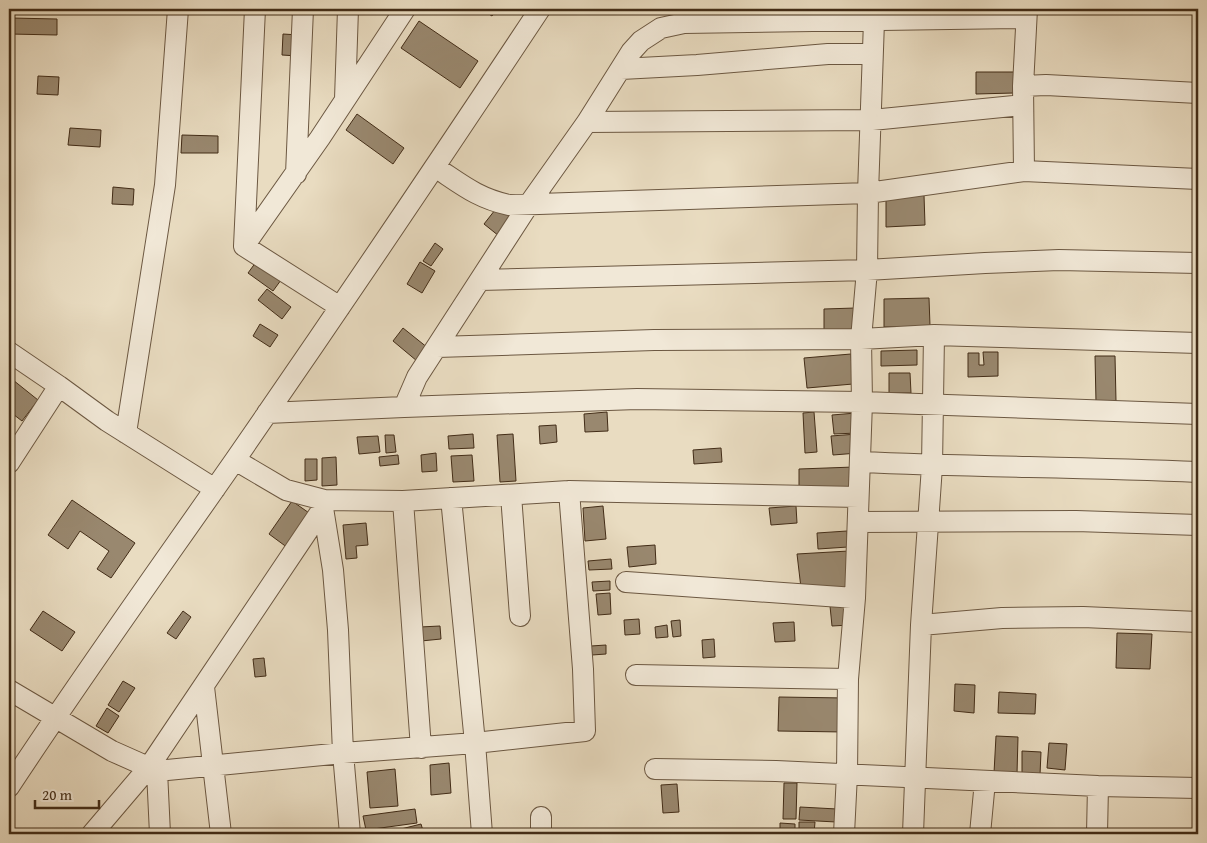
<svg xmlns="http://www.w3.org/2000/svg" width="1207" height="843" font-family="'Gentium Book Plus',serif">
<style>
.building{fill:#99886f;stroke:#422c17}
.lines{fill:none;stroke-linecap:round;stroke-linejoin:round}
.street-casing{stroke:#6c5842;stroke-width:22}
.street{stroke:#f1e8d7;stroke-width:20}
</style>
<rect width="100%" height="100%" fill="#e9dcc1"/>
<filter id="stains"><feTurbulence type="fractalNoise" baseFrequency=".004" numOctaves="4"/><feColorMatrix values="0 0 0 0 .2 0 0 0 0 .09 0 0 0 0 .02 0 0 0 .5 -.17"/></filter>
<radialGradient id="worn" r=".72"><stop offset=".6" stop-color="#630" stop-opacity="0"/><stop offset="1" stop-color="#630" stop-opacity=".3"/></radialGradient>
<path class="building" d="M481,9H497L492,16Z
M11,18L57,19V35L10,34Z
M419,21L478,61L460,88L401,48Z
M283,34L299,35L298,56L282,55Z
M976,72H1014V93L976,94Z
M38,76L59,77L58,95L37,94Z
M357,114L404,148L393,164L346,130Z
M70,128L101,130L100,147L68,145Z
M182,135L218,136V153H181Z
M113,187L134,189L133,205L112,204Z
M924,195L925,225L886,227V197Z
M495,210L513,216L499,236L484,224Z
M435,243L443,249L431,266L423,261Z
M256,262L281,280L273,291L248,273Z
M420,262L435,271L422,293L407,284Z
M267,289L291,307L282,319L258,300Z
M929,298L930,326L884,327V299Z
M855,308V333L824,334V309Z
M260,324L278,335L270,347L253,336Z
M403,328L428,348L417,361L393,341Z
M917,350V365L881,366V351Z
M983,352H998V376L968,377V353H979V365H984Z
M851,354L853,384L807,388L804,358Z
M1095,356H1115L1116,401L1096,402Z
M889,373H910L911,393H889Z
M13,380L38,400L22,421L9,411V385Z
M607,412L608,431L585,432L584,414Z
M814,412L817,452L805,453L803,413Z
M856,413L857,433L834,434L832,415Z
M556,425L557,442L540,444L539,426Z
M473,434L474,448L449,449L448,436Z
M513,434L516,481L500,482L497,435Z
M857,434L858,453L833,455L831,436Z
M385,435H394L396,452L386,453Z
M378,436L380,452L359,454L357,437Z
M721,448L722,462L694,464L693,450Z
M436,453L437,471L422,472L421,455Z
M398,455L399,464L380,466L379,457Z
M472,455L474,481L453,482L451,456Z
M336,457L337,485L322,486V458Z
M305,459H317V480L305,481Z
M854,467V489L799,490V469Z
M72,500L135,543L111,578L97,569L109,551L80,531L68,549L48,535Z
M292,501L312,515L288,548L269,534Z
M603,506L606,539L585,541L583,508Z
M796,506L797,523L771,525L769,508Z
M366,523L368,545L356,546L357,558L346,559L343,525Z
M847,531L848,547L818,549L817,533Z
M655,545L656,564L629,567L627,547Z
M849,551L846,588H801L797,554Z
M611,559L612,569L589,570L588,561Z
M610,581V590L593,591L592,582Z
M610,593L611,614L598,615L596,594Z
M849,604L850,625L832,626L830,606Z
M43,611L75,632L62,651L30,630Z
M183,611L191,617L176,639L167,633Z
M639,619L640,634L625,635L624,620Z
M680,620L681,636L673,637L671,621Z
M794,622L795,641L775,642L773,623Z
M667,625L668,637L656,638L655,627Z
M440,626L441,639L421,641L420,627Z
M1117,633L1152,634L1150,669L1116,668Z
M714,639L715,657L703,658L702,640Z
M606,645V654L592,655L591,646Z
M264,658L266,676L255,677L253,659Z
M123,681L135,688L119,712L108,705Z
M955,684L975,685L974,713L954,711Z
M999,692L1036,694L1035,714L998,713Z
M779,697L845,698L844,732L778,731Z
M107,708L119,716L108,733L96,726Z
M996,736L1018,737L1017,774L994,773Z
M1049,743L1067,744L1065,770L1047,768Z
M1022,751L1041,752L1040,775H1022Z
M449,763L451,793L431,795L430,765Z
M395,769L398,806L370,808L367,772Z
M784,783H797L796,819H783Z
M677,784L679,812L663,813L661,785Z
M800,807L837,809L836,822L799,820Z
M415,809L417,823L366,830L363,816Z
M799,822H815L814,834L799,833Z
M780,823L795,824V833L780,832Z
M421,824L424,834H402L401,829Z"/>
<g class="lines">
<defs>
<path id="street" d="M621,69L697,65L828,54H872
M1023,86L1046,85L1198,93
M345,99L348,9
M587,122L872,120L1023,105
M435,167C461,184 477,198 509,205L868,193L1024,171L1198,179
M1024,171L1023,86L1027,9
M296,174L303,9
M244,246L255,9
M480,280L867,270L985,263L1059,260L1198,263
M340,307L244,246L320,138L405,9
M437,347L654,340L861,339L934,335L1198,343
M9,352L59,386L107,421L215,489
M404,407L417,377L529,204L587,122L631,52L641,41L661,28L684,23L1026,18
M267,413L404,407L637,399L862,402L1198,414
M126,433L165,185L178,9
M235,460L286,490L324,500L403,501L569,491L858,497
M860,462C972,467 1085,467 1198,472
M9,463L59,386
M511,495L520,616
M451,498L475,743L482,834
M403,501L421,748
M323,502V508L333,570L338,630L343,753L350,834
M858,522L1076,521L1198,525
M626,582L855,598
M921,625L1002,618L1083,617L1198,622
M636,675L848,679
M204,687L221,834
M9,690L112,751L157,771L343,753L475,743L585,731L583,669L569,491
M655,769L776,771L1098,786L1198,788
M157,771L160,834
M9,787C82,676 159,569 235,460C338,311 440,160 540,9
M541,817V834
M92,834L149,767L323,508
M844,834L847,774L848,679L855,598L862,402L861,339L867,270L868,193L874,21
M913,834L921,625L932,466L934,335
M980,834L985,781
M1097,834L1098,786"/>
</defs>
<use href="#street" class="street-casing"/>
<use href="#street" class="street"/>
</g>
<rect width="1207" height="843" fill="none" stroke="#e9dcc1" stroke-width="30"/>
<rect x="10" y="10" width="1187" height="823" fill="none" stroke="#422c17" stroke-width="2.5"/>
<rect x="15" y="15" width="1177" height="813" fill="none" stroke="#422c17"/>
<path d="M35 800v8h64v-8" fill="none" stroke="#422c17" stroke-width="2.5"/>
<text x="42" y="800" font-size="15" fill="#422c17" stroke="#f1e8d7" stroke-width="4" paint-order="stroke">20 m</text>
<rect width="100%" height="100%" filter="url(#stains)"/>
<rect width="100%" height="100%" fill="url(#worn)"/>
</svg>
